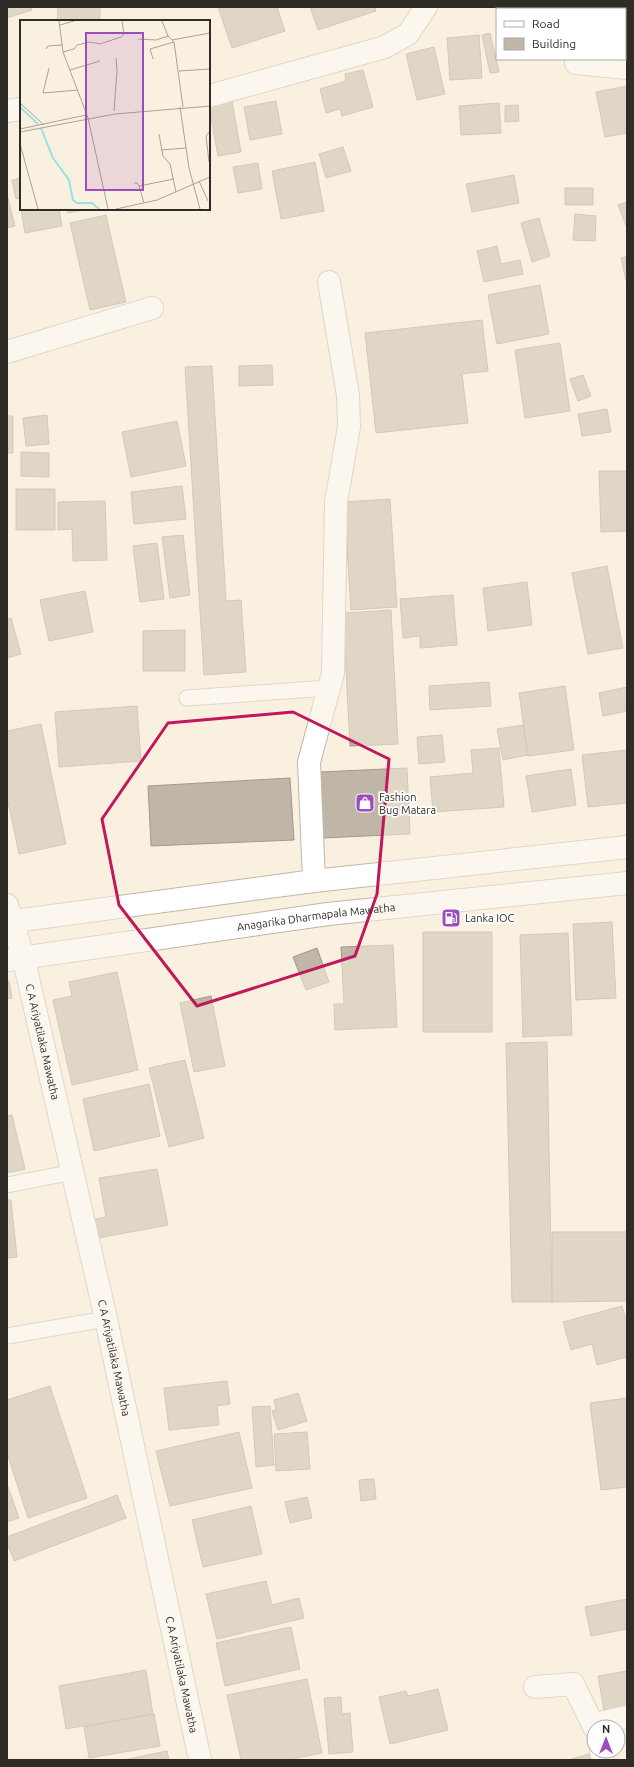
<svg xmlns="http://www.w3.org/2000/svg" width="634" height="1767" font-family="Ubuntu,sans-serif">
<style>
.building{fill:#bfb6a7;stroke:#a1998a}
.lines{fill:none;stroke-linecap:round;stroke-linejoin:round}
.service-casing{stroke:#c0b7a8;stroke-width:17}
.minor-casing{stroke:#c0b7a8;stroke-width:24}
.tertiary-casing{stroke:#c0b7a8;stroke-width:24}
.trunk-casing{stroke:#c0b7a8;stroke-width:24}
.service{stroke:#fff;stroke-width:15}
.minor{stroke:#fff;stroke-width:22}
.tertiary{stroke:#fff;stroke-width:22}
.trunk{stroke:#fff;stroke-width:22}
.marked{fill:none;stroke:#c2185b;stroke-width:3;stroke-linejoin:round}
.labels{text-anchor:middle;stroke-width:3.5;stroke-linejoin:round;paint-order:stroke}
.poi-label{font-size:11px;fill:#2f2c26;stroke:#fff;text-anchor:start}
.street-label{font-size:11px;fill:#2f2c26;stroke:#fff}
.inset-river{fill:none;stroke:#98e1e6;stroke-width:2}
.inset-road{fill:none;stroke:#a9a296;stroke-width:1}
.view{fill:#9c4cbd;fill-opacity:0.15;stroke:#9c4cbd;stroke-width:2}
.inset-edge{fill:none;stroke:#2f2c26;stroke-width:2}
</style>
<rect width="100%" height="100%" fill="#faf0e0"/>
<path class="building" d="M7,7H31L32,10L7,18Z
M58,7H100V21H57Z
M218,7H277L285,31L232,48Z
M310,7H375L376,11L318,30Z
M515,7H559V9H515Z
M612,7H627V38L625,39V9H613Z
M490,33L499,72L490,73L482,35Z
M479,35L482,78L450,80L447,38Z
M434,47L445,94L417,100L406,54Z
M363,70L373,107L342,116L340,109L326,113L320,89L346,81L345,74Z
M627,86V133L605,137L596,92Z
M232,101L241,152L218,156L209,106Z
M276,101L282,134L250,140L244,107Z
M499,103L501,133L461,135L459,106Z
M518,105L519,121L505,122V106Z
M343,147L351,171L326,178L319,154Z
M315,162L324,211L281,219L272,171Z
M258,163L262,189L238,193L233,167Z
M514,175L519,203L472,212L466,184Z
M21,178V198L16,199L12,180Z
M565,188H593V205H565Z
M7,194L15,226L7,228Z
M627,202V228L618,205Z
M20,203H21V209H59L62,226L25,233Z
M67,209H90L68,213Z
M575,214L596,216L595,241L573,240Z
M106,215L126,302L90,310L70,223Z
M539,218L550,256L532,262L521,223Z
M497,246L501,264L520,260L523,274L484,282L477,251Z
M627,256V281H626L621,258Z
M540,285L549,334L497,344L488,295Z
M482,320L488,371L462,374L468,423L376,433L365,333Z
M560,343L570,411L525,418L515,350Z
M272,365L273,385L239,386V366Z
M212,366L226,601L241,600L246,672L204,675L185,367Z
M583,375L591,396L578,401L570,379Z
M607,409L611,432L582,436L578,414Z
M47,415L49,444L26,446L23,418Z
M7,416H13V453H7Z
M177,421L186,466L131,477L122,432Z
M21,452L49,453V477L21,476Z
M599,471H627V539L626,531L601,532Z
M182,486L186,519L134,524L131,492Z
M16,489H55V530H16Z
M390,499L397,607L351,610L344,502Z
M105,501L107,560L73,561L72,529L58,530V502Z
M183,535L190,595L170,598L162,537Z
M157,543L164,599L140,602L133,546Z
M607,566L623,648L588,654L572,573Z
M527,582L532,625L488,631L483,588Z
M85,591L93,632L49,641L40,600Z
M453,595L457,645L420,648V636L403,638L400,599Z
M391,610L398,744L350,746L343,613Z
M11,618L21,654L7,658V619Z
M185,630V671H143V631Z
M489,682L491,706L430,710L429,686Z
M565,686L574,750L528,756L519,693Z
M627,687V711L603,716L599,693Z
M137,706L141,761L59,767L55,712Z
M41,724L66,844L19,854L7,797V731Z
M523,725L528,755L503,760L497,729Z
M442,735L445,762L419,764L417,737Z
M499,748L504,807L433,812L430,777L473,773L471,750Z
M627,750V803L588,807L582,755Z
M407,768L410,834L322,838L320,772Z
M571,769L576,805L532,812L526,776Z
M290,778L294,840L151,846L148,786Z
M612,922L616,998L576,1000L573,924Z
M423,932H492V1032H423Z
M568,933L572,1035L523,1037L520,935Z
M393,945L397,1027L335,1030L334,1004H344L341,947Z
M317,948L329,982L306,990L293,957Z
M117,972L138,1070L72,1085L53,1000L72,996L69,982Z
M7,981H9L12,998L7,999Z
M211,996L225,1066L194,1072L180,1003Z
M547,1042L552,1302H512L506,1043Z
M185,1060L204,1138L169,1147L149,1068Z
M149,1084L160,1136L94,1151L83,1099Z
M12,1115L25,1169L7,1173V1116Z
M157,1169L168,1225L98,1238L95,1219L106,1217L99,1178Z
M7,1200H11L17,1257L7,1258Z
M552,1232H627V1301L552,1302Z
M622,1306L627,1323V1357L597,1365L592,1344L571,1350L563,1322Z
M227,1381L230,1404L217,1406L219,1425L169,1430L164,1388Z
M50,1386L87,1498L28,1518L7,1453V1400Z
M298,1393L307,1421L278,1430L272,1411L276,1410L274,1400Z
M627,1398V1487L601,1490L590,1403Z
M270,1406L274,1465L256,1467L252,1407Z
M239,1432L252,1488L170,1506L156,1451Z
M307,1432L310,1469L276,1471L274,1434Z
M374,1479L376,1499L361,1501L359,1480Z
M7,1484L19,1518L7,1522Z
M117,1495L126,1518L14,1561L7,1543V1537Z
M307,1497L312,1518L290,1523L285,1502Z
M251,1506L262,1554L203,1567L192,1520Z
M266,1581L272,1605L299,1598L304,1618L217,1639L206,1594Z
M627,1599V1629L591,1636L585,1607Z
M291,1627L300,1669L225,1686L216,1643Z
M146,1670L153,1714L66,1729L59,1686Z
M627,1671V1707L604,1711L598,1676Z
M307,1679L322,1753L287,1760H241L227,1695Z
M438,1689L448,1730L390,1744L379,1697L406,1691L408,1696Z
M341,1697L342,1714L350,1713L353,1752L329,1754L324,1698Z
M154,1714L160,1746L89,1758L84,1727Z
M167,1751L169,1760H124Z
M589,1754L591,1760H568Z"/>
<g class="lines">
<defs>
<path id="service" d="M187,698L329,688
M7,1185L73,1172
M7,1336L106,1319"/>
<g id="minor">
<path d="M576,63L627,68"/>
<path d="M209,96L385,47L408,34L426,7"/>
<path d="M7,111L21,109"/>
<path d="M7,352L152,308"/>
<path d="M314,881L309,762L333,673L336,502L349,427L348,395L329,282"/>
<path id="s1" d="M23,956L106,1319L200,1760"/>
<path d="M535,1687L573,1684L594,1727"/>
<path d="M594,1724L627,1717"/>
<path d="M601,1751L603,1760"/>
</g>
<path id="tertiary" d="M7,905L23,956"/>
<g id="trunk">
<path d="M7,922L314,881L627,847"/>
<path id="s2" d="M7,960L328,914L627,883"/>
</g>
</defs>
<use href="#service" class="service-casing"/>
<use href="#minor" class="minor-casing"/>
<use href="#tertiary" class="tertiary-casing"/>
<use href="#trunk" class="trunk-casing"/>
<use href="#service" class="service"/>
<use href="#minor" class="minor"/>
<use href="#tertiary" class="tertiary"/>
<use href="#trunk" class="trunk"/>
</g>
<path d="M0 0H634V1767H0ZM293,712L389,759L377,894L355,956L197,1006L119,905L102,819L168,723Z" fill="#faf0e0" fill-opacity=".55" fill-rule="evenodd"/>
<path class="marked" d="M293,712L389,759L377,894L355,956L197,1006L119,905L102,819L168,723Z"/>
<defs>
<symbol id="shop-square" viewBox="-11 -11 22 22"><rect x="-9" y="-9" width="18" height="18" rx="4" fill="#9c4cbd" stroke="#fff"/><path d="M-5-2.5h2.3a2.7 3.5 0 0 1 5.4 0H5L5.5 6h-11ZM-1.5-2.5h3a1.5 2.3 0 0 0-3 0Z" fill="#fff"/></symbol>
<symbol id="fuel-square" viewBox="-11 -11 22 22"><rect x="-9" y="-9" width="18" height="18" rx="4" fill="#9c4cbd" stroke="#fff"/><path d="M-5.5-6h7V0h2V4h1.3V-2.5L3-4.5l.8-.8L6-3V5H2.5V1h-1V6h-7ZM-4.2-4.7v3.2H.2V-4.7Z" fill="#fff"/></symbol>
</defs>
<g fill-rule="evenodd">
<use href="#shop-square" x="354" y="792" width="22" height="22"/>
<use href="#fuel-square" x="440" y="907" width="22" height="22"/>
</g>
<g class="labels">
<g class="poi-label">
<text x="379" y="801">Fashion<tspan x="379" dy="13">Bug Matara</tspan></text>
<text x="465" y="922">Lanka IOC</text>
</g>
<g class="street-label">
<text dy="4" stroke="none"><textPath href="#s2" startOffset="312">Anagarika Dharmapala Mawatha</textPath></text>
<text dy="4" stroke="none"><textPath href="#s1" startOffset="88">C A Ariyatilaka Mawatha</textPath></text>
<text dy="4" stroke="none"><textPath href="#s1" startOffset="412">C A Ariyatilaka Mawatha</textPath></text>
<text dy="4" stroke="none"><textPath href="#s1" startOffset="736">C A Ariyatilaka Mawatha</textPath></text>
</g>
</g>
<g transform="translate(20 20)">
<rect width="190" height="190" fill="#faf0e0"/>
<path class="inset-river" d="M0,87L18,104M21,108L33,138L49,160L53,180L57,183H72L79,189"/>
<path class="inset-road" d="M39,1L43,32L68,98L88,189M142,1L148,16L154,22L163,87M40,5L54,1M118,19L136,20L148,16M152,20L190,13M26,29L28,26L42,25M43,32L54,29L57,25L70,22L80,24L101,17L104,14L102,1M133,39L130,29L154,22M29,48L23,73L58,70M50,50L80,41M159,51L190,49M0,83L24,105M160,87L169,148L180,189M94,91L97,51L96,38M0,109L66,95M0,112L95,94L190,86M139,114L143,136L150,144L156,172M0,124L18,189M141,130L166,128M189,142L186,116L190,111M179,161L188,181M114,163H117L119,166L124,183M119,166L154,159M96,189L137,180L190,157"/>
<path class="view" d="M66,13H123V170H66Z"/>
<rect width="190" height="190" class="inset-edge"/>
</g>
<rect width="634" height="1767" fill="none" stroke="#2f2c26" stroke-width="16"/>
<rect x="496" y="8" width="130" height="52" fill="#ffffff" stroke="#acaba8"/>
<rect x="504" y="21" width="20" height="6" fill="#ffffff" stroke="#acaba8"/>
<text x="532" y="28" font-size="12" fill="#2f2c26">Road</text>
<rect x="504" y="38" width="20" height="12" fill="#bfb6a7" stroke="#acaba8"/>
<text x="532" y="48" font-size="12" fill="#2f2c26">Building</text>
<g transform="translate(606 1739)"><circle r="19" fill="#ffffff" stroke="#acaba8"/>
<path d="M0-3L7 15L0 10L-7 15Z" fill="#9c4cbd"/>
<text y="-6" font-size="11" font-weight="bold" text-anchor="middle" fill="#2f2c26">N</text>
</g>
</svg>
